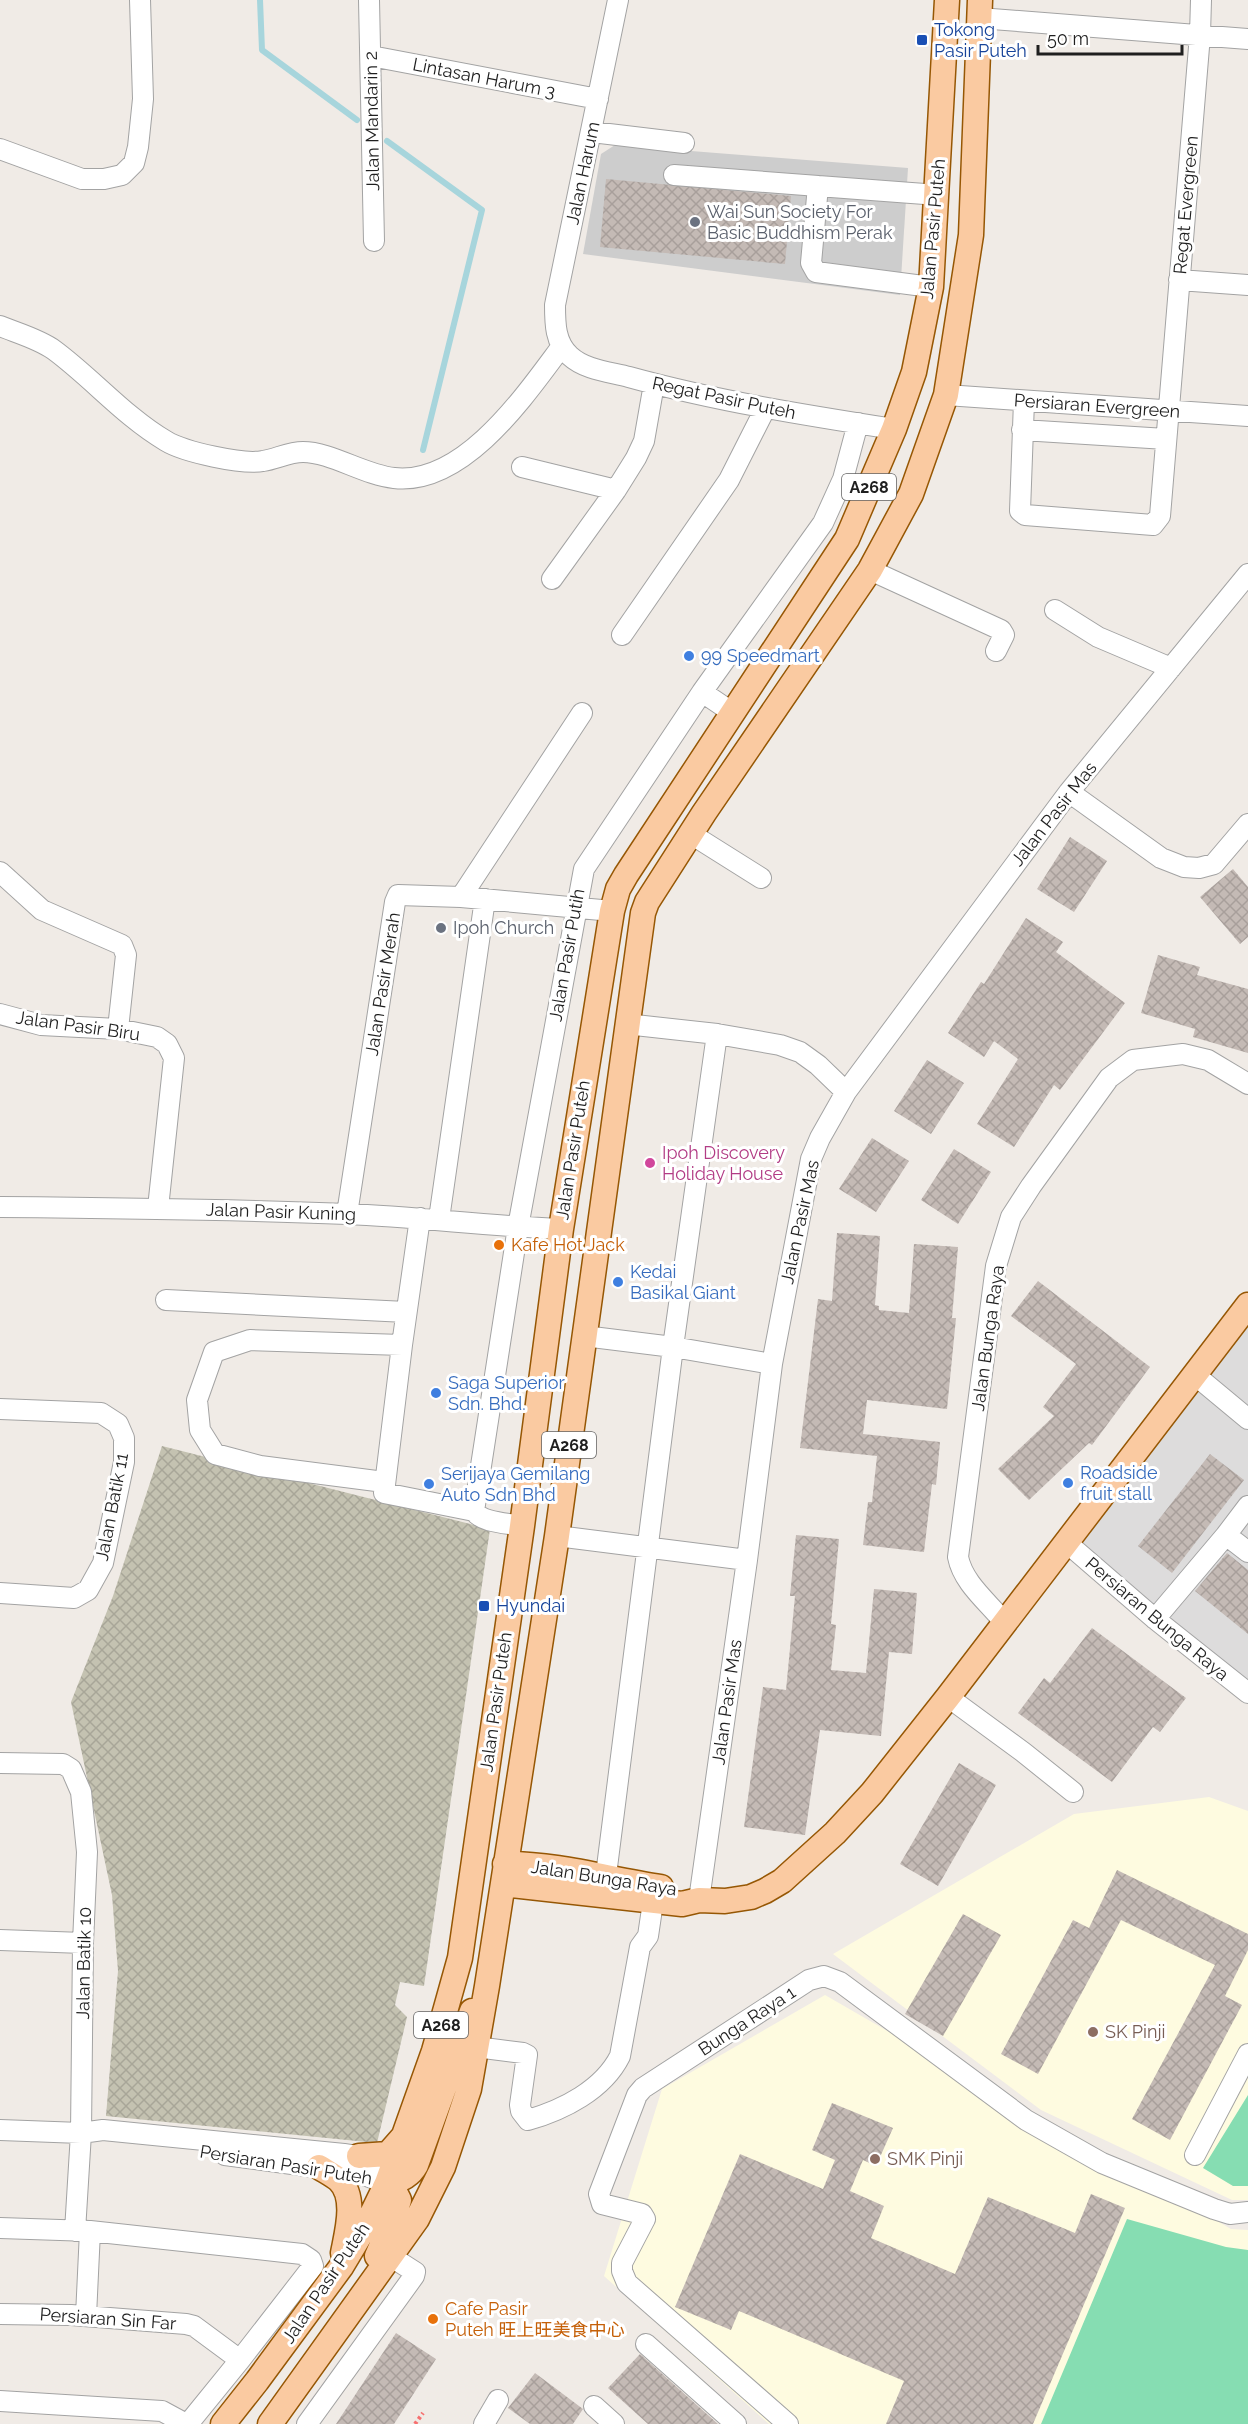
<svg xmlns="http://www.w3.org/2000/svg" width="1248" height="2424" font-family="Raleway,'Noto Sans SC',sans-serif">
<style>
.residential{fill:#dddcdc}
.education{fill:#fefbe0}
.religious{fill:#cdcdcd}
.construction{fill:url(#construction-cross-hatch)}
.pitch{fill:#86ddb2}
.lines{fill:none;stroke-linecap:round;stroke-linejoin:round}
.stream{stroke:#a7d5dc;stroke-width:6}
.building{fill:url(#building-cross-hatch)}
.minor-casing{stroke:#a3a3a3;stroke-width:22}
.major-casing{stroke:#965704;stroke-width:27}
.path{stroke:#f67070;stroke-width:4;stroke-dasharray:3 3;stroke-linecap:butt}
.minor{stroke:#fff;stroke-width:20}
.major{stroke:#facaa1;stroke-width:24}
.transit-dot{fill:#1a4fb4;stroke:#fff;stroke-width:2}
.worship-dot{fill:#6b7280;stroke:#fff;stroke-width:2}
.shop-dot{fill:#3f7fe0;stroke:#fff;stroke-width:2}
.hotel-dot{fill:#d1479c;stroke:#fff;stroke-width:2}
.food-dot{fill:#e8710a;stroke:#fff;stroke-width:2}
.education-dot{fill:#8d6e63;stroke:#fff;stroke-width:2}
.labels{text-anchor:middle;stroke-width:6;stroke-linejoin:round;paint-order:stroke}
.shield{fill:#fff;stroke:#626262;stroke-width:1.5}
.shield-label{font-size:16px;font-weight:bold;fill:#1f1f1f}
.transit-label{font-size:18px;fill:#164399;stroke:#fff;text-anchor:start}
.street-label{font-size:18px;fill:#1f1f1f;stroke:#fff}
.worship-label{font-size:18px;fill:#5b616d;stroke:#fff;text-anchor:start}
.shop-label{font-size:18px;fill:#366cbe;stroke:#fff;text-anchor:start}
.hotel-label{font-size:18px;fill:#b23c85;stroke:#fff;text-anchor:start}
.food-label{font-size:18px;fill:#c56008;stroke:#fff;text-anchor:start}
.education-label{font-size:18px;fill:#785e54;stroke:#fff;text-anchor:start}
</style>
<defs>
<pattern id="construction-cross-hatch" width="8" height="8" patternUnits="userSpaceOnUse" patternTransform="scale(1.5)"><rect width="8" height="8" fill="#c4c2b1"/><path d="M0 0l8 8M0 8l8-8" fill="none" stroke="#a8a698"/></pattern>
<pattern id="building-cross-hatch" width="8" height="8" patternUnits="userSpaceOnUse" patternTransform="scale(1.5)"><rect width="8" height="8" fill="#c4bab5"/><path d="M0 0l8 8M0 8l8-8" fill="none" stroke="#a89f9b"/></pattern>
</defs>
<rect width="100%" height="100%" fill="#f0ebe6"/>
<path class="residential" d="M1248,1305V1688L1067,1543Z"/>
<path class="education" d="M1209,1797L1248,1811V2200H1232L1041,2110L833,1954L1074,1814Z
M825,1995L1231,2229L1248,2230V2424H769L604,2276L662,2089Z"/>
<path class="religious" d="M615,145L908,168L900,295L583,254L601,154Z"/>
<path class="construction" d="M162,1446L490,1529L424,1986L400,1982L395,2005L407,2017L377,2143L106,2116L118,1971L112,1895L71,1702L113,1596Z"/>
<path class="pitch" d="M1248,2095V2186H1233L1203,2168Z
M1127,2219L1226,2247L1248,2250V2424H1041Z"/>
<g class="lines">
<path class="stream" d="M260,0L262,50L357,120
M387,141L482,210L423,450"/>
</g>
<path class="building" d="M606,179L791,196L785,264L600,247Z
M1070,837L1107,861L1074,912L1037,889Z
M1233,869L1248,887V937L1240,944L1200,897Z
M1026,918L1063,942L1056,952L1125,1003L1060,1090L1054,1085L1014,1147L977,1124L1018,1059L994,1041L984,1057L948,1033L981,982L984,984Z
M1158,955L1200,967L1197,975L1248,989V1053L1193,1037L1195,1029L1141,1013Z
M927,1060L964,1083L931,1134L894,1111Z
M872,1138L909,1161L876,1212L839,1189Z
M954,1149L991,1172L958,1224L921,1200Z
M837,1233L880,1236L875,1305L879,1306V1310L909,1313L914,1244L958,1247L952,1318H956L947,1409L867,1400L863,1434L940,1442L936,1485L932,1484L924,1552L863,1545L868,1502H872L877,1456L800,1448L818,1299L832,1301Z
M1038,1281L1150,1367L1092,1445L1089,1443L1029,1500L998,1469L1054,1416L1043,1407L1076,1364L1011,1316Z
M1210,1454L1244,1480L1172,1573L1138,1546Z
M796,1535L839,1539L831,1624L836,1625L831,1670L866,1673L874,1589L917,1593L912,1654L889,1652L881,1736L820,1730L805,1835L744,1827L763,1687L786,1690L795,1596H790Z
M1227,1553L1248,1570V1634L1195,1591Z
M1092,1628L1186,1698L1160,1732L1153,1727L1112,1782L1018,1713L1044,1678L1050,1683Z
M959,1763L996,1785L938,1886L900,1864Z
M1117,1870L1248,1934V1950L1225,1996L1242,2005L1170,2140L1132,2119L1215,1965L1121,1920L1038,2074L1001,2054L1073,1920L1089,1928Z
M963,1914L1001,1935L943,2036L905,2014Z
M832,2103L893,2128L876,2166L863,2160L850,2191L884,2206L871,2238L955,2274L988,2197L1075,2233L1091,2194L1125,2208L1033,2424H886L904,2381L739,2311L731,2330L675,2307L740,2154L823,2189L835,2160L812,2150Z
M396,2333L436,2359L394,2424H336Z
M640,2354L718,2424H648L608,2388Z
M535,2373L583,2409L573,2424H530L508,2408Z"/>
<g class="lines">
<defs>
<path id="minor" d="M369,0L374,241
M618,0L555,305C555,323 555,343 570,356C585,370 610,372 629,377C716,401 805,415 894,429
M979,18L1248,39
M371,56L598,99
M592,132L684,143
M0,149L82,179H104L122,175L134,163L138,147L143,99L140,0
M674,175L818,186
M1179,280L1248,285
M931,287L816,272L811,263L818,186L938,195
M0,326C17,333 39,339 54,350C92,378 125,417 166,441C184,452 243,465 263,461C276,459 289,452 303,452C331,452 364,475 394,478C464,486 526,394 562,346
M946,395L1248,416
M1024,401L1020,511L1025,515L1153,525L1160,516L1200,35L1201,0
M1022,430L1166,439
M522,467L616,490
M870,570L1001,630L1004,635L996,651
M552,579L616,490L636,458L644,441L654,384
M1055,610L1098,637L1171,668
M622,635L729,480L765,409
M702,692L733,713
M1069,792L1161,858L1184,867L1199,868L1214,864L1248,824
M691,834L761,878
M0,872L42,910L122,945L126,955L118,1029
M461,897L582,713
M0,1014L41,1025L118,1029L157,1037L167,1044L174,1058L158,1208
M626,1024L717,1034L780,1045L800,1052L818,1065L846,1092
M0,1207C116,1208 231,1209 347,1214C418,1217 489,1226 561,1229
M347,1214L395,902L398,895L461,897L612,911
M420,1218L402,1345L384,1493L474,1511
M439,1219L485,899
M166,1300L406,1312
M584,1336L673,1347L772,1364
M1195,1375L1248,1419
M0,1409L101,1413L118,1424L124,1438V1462L103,1563L88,1590L74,1598L0,1593
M384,1482L260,1466L215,1454L200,1430L197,1400L214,1352L250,1340L402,1345
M522,1526C508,1523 482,1523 474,1511L518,1227L584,869L702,692L823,523L843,479L858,423
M1226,1535L1248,1506
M557,1536L747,1560
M1067,1543L1155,1619L1248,1693
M1155,1619L1226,1535L1248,1552
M1004,1622C988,1602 963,1583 958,1557L996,1266L1011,1217L1031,1186L1109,1078L1133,1060L1183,1054L1208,1060L1248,1084
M948,1697L1023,1752L1073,1792
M0,1763L63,1764L71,1769L81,1792L87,1852L83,1943L81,2133L75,2231
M606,1875L673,1347L717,1034
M699,1900L747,1560L772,1364L811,1159L820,1138L846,1092L1069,792L1248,574
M0,1940L83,1943
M476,2047L523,2053L527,2055L520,2105L521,2111L528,2120C563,2110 603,2090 620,2056L640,1947L648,1936L653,1902
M0,2130L81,2133L103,2130L344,2154C366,2157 378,2162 387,2183
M225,2155L358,2173L387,2183
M1195,2155L1248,2054
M0,2228L90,2231L302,2254L311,2260L313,2266L240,2360L188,2424
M0,2314L71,2315L186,2324L194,2326L240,2360
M86,2316L90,2231
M646,2344L736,2424
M0,2401L162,2411L186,2424
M594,2406L614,2424
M307,2424L414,2276L415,2272L390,2256
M484,2424L498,2400
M788,2424L627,2283L622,2271V2263L645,2219L642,2214L602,2204L599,2194L637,2095L643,2088L809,1980L824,1976L840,1982L1026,2120L1102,2163L1214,2209L1230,2214L1248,2212"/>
<path id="major" d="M505,1864C561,1864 607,1879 661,1887
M503,1884L682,1904L699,1900L725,1901L751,1897L765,1891L782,1881L835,1833L872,1793L948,1697L1248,1305
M359,2156L388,2154L403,2137
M319,2167C325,2171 333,2175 339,2180C357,2197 347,2232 343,2253
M387,2183C399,2181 410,2176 416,2165L472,2011
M377,2256L392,2222L399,2200L393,2188L387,2183
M223,2424L257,2381L341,2267L368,2222L387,2183L434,2051L460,1958L522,1526L561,1229L612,911L618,889L626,875L847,539L894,429L914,372L931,287L947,0
M270,2424L417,2219L443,2167L469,2089L487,1986L557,1536L643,913L647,902L704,813L870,570L911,494L946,395L971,235L980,0"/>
</defs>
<use href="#minor" class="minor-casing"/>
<use href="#major" class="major-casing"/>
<path class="path" d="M415,2424L423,2413"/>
<use href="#minor" class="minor"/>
<use href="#major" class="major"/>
</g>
<g class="transit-dot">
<rect x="916" y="34" width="12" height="12" rx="3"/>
<rect x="478" y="1600" width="12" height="12" rx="3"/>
</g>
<g class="worship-dot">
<circle cx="695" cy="222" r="6"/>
<circle cx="441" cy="928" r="6"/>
</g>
<g class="shop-dot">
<circle cx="689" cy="656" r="6"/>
<circle cx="618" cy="1282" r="6"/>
<circle cx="436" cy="1393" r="6"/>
<circle cx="1068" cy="1483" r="6"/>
<circle cx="429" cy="1484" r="6"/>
</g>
<circle class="hotel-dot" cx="650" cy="1163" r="6"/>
<g class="food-dot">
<circle cx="499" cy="1245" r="6"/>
<circle cx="433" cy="2319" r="6"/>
</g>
<g class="education-dot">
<circle cx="1093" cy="2032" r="6"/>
<circle cx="875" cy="2159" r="6"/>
</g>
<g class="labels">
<g class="shield">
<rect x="842" y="474" width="54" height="26" rx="4.5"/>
<rect x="542" y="1432" width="54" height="26" rx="4.5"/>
<rect x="414" y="2012" width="54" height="26" rx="4.5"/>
</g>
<g class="shield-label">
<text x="869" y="493">A268</text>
<text x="569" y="1451">A268</text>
<text x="441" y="2031">A268</text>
</g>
<g class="transit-label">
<text x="934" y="36">Tokong<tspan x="934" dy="21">Pasir Puteh</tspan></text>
<text x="496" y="1612">Hyundai</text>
</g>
<g class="street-label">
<text transform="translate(484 78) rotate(11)" y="6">Lintasan Harum 3</text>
<text transform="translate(372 121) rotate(-91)" y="6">Jalan Mandarin 2</text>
<text transform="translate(583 173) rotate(-78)" y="6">Jalan Harum</text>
<text transform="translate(1186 205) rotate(-85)" y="6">Regat Evergreen</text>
<text transform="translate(933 229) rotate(-85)" y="6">Jalan Pasir Puteh</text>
<text transform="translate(724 398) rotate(12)" y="6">Regat Pasir Puteh</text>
<text transform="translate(1097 406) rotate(4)" y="6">Persiaran Evergreen</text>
<text transform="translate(1054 814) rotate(-52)" y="6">Jalan Pasir Mas</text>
<text transform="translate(567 955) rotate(-80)" y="6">Jalan Pasir Putih</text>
<text transform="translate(383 984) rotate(-81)" y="6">Jalan Pasir Merah</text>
<text transform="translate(78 1026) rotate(8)" y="6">Jalan Pasir Biru</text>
<text transform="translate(573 1150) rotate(-81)" y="6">Jalan Pasir Puteh</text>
<text transform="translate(281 1212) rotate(2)" y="6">Jalan Pasir Kuning</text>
<text transform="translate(800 1222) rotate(-78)" y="6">Jalan Pasir Mas</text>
<text transform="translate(988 1338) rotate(-82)" y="6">Jalan Bunga Raya</text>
<text transform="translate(112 1507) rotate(-79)" y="6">Jalan Batik 11</text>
<text transform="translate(1157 1619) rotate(40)" y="6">Persiaran Bunga Raya</text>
<text transform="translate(496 1702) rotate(-82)" y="6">Jalan Pasir Puteh</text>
<text transform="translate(727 1702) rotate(-82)" y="6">Jalan Pasir Mas</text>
<text transform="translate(604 1878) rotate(9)" y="6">Jalan Bunga Raya</text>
<text transform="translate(84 1963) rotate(-89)" y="6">Jalan Batik 10</text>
<text transform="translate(747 2021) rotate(-33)" y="6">Bunga Raya 1</text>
<text transform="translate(286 2165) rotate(9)" y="6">Persiaran Pasir Puteh</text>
<text transform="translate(326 2283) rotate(-56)" y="6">Jalan Pasir Puteh</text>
<text transform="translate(108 2319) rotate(4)" y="6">Persiaran Sin Far</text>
</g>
<g class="worship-label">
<text x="707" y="218">Wai Sun Society For<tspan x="707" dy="21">Basic Buddhism Perak</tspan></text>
<text x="453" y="934">Ipoh Church</text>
</g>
<g class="shop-label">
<text x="701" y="662">99 Speedmart</text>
<text x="630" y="1278">Kedai<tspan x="630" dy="21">Basikal Giant</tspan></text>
<text x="448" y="1389">Saga Superior<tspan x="448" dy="21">Sdn. Bhd.</tspan></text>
<text x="1080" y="1479">Roadside<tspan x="1080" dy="21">fruit stall</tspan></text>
<text x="441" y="1480">Serijaya Gemilang<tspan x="441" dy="21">Auto Sdn Bhd</tspan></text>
</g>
<g class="hotel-label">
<text x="662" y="1159">Ipoh Discovery<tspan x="662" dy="21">Holiday House</tspan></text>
</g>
<g class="food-label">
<text x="511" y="1251">Kafe Hot Jack</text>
<text x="445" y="2315">Cafe Pasir<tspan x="445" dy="21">Puteh 旺上旺美食中心</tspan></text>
</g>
<g class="education-label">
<text x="1105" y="2038">SK Pinji</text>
<text x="887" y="2165">SMK Pinji</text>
</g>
</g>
<path d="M1038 45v9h144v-9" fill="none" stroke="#1f1f1f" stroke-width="3"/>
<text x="1047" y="45" font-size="18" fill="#1f1f1f" stroke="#ffffff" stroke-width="4.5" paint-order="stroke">50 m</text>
</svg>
